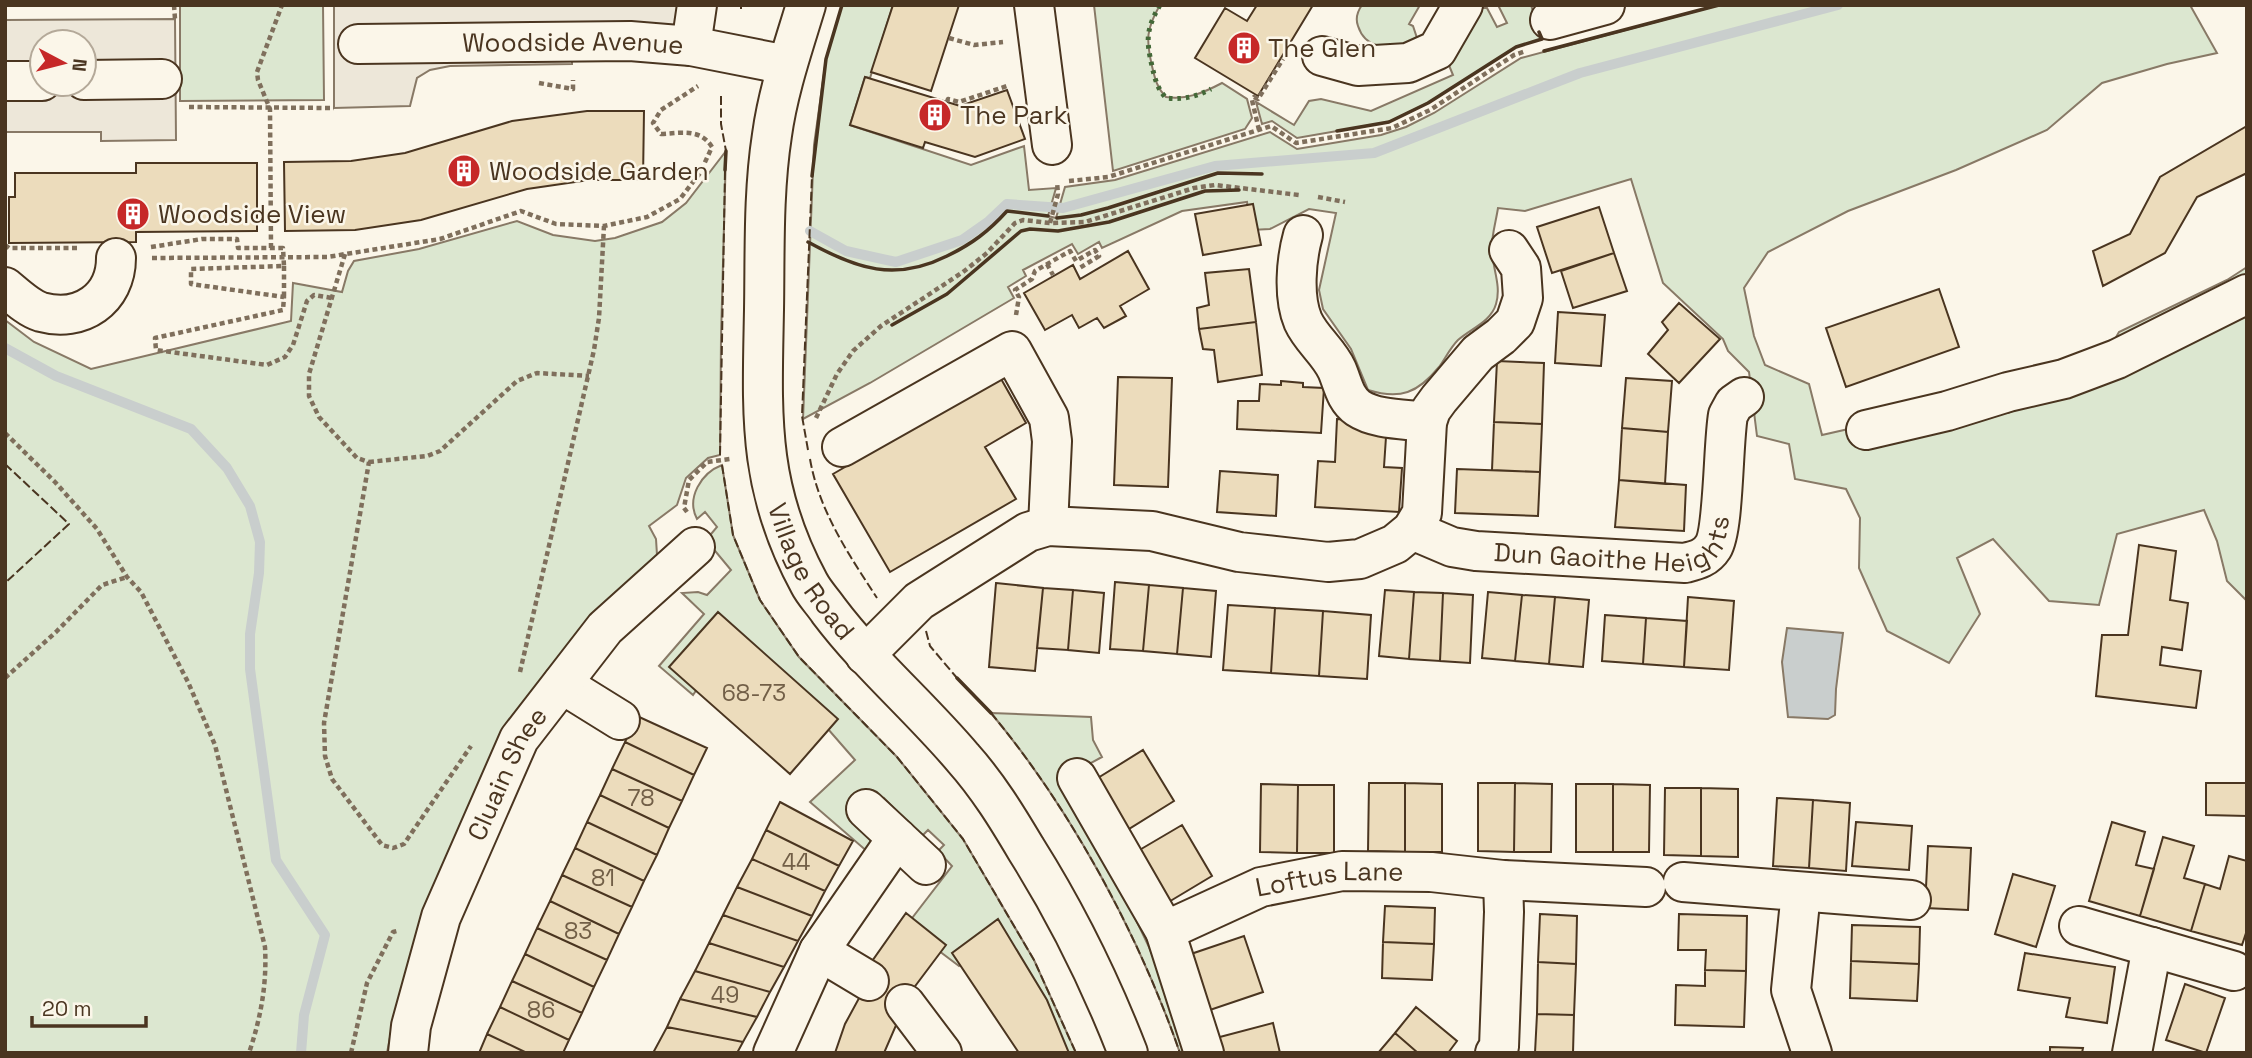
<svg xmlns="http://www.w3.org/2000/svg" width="2252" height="1058" font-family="'Space Grotesk',sans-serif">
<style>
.green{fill:#dce7d0;stroke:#887966;stroke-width:2}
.parking{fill:#ede7d9;stroke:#887966;stroke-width:2;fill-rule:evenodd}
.water{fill:#c9cecd;stroke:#887966;stroke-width:2}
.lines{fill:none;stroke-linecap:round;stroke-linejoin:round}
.stream{stroke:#c9cecd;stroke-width:10}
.building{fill:#ecdcbc;stroke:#4a3520;stroke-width:2}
.minor-casing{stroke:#4a3520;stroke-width:42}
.path{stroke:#7f6f5c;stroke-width:4.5;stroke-dasharray:5 3.5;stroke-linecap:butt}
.minor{stroke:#fbf6e9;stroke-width:38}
.hedge{stroke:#436837;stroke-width:5;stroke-dasharray:3.5 5;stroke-linecap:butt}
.fence{stroke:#4a3520;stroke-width:2;stroke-dasharray:9 3.5;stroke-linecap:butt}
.wall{stroke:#4a3520;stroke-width:3.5}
.labels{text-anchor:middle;stroke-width:5;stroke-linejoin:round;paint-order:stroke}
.number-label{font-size:23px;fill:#725f47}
.street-label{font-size:26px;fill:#4a3520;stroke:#fbf6e9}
.poi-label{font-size:26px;fill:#4a3520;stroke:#fbf6e9;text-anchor:start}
</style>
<rect width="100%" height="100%" fill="#fbf6e9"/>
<path class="green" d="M180,5H323L324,100L180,101Z
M842,5H893L870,78L865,77L850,125L971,165L1024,146L1029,190L1056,188L1048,216L1056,218L1065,187L1115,180L1270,132L1297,149L1381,135L1406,127L1434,113L1521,58L1719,5H2190L2217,53L2167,64L2102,83L2047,130L1956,170L1848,211L1768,252L1744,288L1754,336L1765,365L1809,384L1822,435L1945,407L2008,413L2090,382L2119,332L2227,280L2247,267V601L2227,581L2217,541L2204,510L2117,534L2099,605L2049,601L1993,539L1957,558L1980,614L1949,663L1887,631L1859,568L1860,518L1846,489L1795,479L1789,444L1757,436L1749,372L1728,351L1723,339L1663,283L1631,179L1525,211L1498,208C1496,221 1492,234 1492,246C1491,266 1502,284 1496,304C1491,322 1470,329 1458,340C1450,348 1445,359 1439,367C1418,393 1400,400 1368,390L1351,349L1323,309L1319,290L1336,213L1309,209L1270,229L1251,230L1247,202L1182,211L1102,248L1099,242L1078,254L1072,244L1023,270L1026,276L1008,287L1014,298L870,383L803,419L814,145L826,59Z
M1094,5H1160C1146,29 1146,40 1152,66C1155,79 1157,88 1166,97C1187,100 1203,93 1222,83L1247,99L1252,118L1245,129L1113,171Z
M1362,5H1420L1409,24L1413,26L1420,47C1396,47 1367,54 1358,26C1355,18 1357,12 1362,5Z
M1498,5H1531L1542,39L1516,47L1428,103L1389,122L1297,138L1272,121L1262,124L1256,102L1294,125L1309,101L1321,99L1371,111L1453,75L1448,63L1480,8H1487L1497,27L1507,23Z
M726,151L721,338L720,455L708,458L686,478L677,505L649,526L656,539L657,555L645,574L594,627L416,942L391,1032L387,1053H5V320L34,342L91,369L291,321L293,283L342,292L348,271L354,261L419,249L517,221L553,235L595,241L615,238L662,222L686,203Z
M722,465L733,535L760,600L799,657L897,757L963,839L1034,960L1076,1053H1062L974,954L959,966L906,926L952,866L938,851L944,845L928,830L922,836L884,798L871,820L873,837L869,853L810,802L855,760L794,690L727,645L693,695L659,666L704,614L682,593L698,592L707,595L731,570L706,540L717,527L705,512L697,519C686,498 701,473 722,465Z
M991,713L1091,717L1093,740L1102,757L1067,776L1149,947L1177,1014L1198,1053H1180C1139,935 1071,809 991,713Z"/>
<path class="parking" d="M334,5H697L691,46L572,42V64L450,66L430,70L417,78L410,106L334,108Z
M175,19L176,140L101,141V132H5V20ZM42,42H84V84H42Z"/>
<path class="water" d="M1787,628L1843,633L1836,689L1835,715L1828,719L1788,717L1782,662Z"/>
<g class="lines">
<path class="stream" d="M810,231L846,251L896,262L962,240L989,221L1007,204L1063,208L1215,166L1374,153L1580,73L1838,5
M5,348L56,376L191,429L227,468L250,506L260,542L259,573L250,634V669L276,860L325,935L304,1015L301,1053"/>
</g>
<path class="building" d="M893,5H959L931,91L871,72Z
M1257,5H1313L1258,96L1195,58L1225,8L1247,21Z
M865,77L960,106L1007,90L1025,139L975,157L925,142L923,148L850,125Z
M587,111H644L643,180H589L527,189L421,220L355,230L285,231L284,162L351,161L405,153L512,121Z
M2247,126V173L2197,197L2165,253L2103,286L2093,251L2130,234L2160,177Z
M136,163H257V231L136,232V242L9,243V197H15V173H136Z
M1253,204L1261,245L1203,255L1195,214Z
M1599,207L1614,253L1552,273L1537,227Z
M1128,251L1149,289L1120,306L1126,316L1104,328L1097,318L1079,328L1072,315L1045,330L1024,293L1073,265L1080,279Z
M1614,253L1627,291L1573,308L1561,271Z
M1249,269L1256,322L1199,329L1197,308L1209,305L1205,273Z
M1939,289L1959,347L1846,387L1826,328Z
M1679,303L1720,339L1679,383L1648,354L1668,330L1662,322Z
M1558,312L1605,315L1601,366L1555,363Z
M1256,322L1262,375L1218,382L1214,350L1203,349L1199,329Z
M1497,361L1544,363L1542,424L1494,422Z
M1000,377L1026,423L985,447L1016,499L890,572L833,474Z
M1118,377L1172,378L1168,487L1114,485Z
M1626,378L1672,381L1668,432L1622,428Z
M1281,381L1303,383V387L1324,388L1321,433L1237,429L1238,401H1259L1260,384L1281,385Z
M1337,419L1387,422L1384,467L1402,468L1399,512L1315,507L1318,461L1335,462Z
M1494,422L1542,424L1540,472L1492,470Z
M1622,428L1668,432L1665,484L1619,480Z
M1457,469L1540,472L1538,516L1455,513Z
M1220,471L1278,475L1276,516L1217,512Z
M1619,480L1686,485L1684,531L1615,527Z
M2139,545L2176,551L2170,600L2188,603L2182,650L2162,647L2160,665L2201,671L2196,708L2096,696L2102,635H2128Z
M1115,582L1149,585L1143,651L1110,649Z
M996,583L1043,588L1035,671L989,667Z
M1149,585L1183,588L1177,654L1143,651Z
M1043,588L1073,590L1068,650L1037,648Z
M1183,588L1216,591L1211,657L1177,654Z
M1073,590L1104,593L1099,653L1068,650Z
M1385,590L1414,592L1409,659L1379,656Z
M1414,592L1443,593L1440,661L1409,659Z
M1488,592L1522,595L1515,661L1482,658Z
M1443,593L1473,595L1470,663L1440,661Z
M1522,595L1555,597L1549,664L1515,661Z
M1555,597L1589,600L1583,667L1549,664Z
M1688,597L1734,601L1729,670L1684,667Z
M1228,605L1275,608L1271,673L1223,670Z
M1275,608L1323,611L1319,676L1271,673Z
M1323,611L1371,615L1367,679L1319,676Z
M718,612L838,719L790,774L669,667Z
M1605,615L1646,618L1643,664L1602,661Z
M1646,618L1687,621L1684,667L1643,664Z
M637,716L707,748L694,775L625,742Z
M625,742L694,775L682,801L612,769Z
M1143,750L1174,801L1124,832L1093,781Z
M612,769L682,801L669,828L600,795Z
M1369,783H1405V852L1368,851Z
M1405,783L1442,784V852H1405Z
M1478,783H1515L1514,852L1478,851Z
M1515,783L1552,784L1551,852H1514Z
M2206,783H2247V816L2206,815Z
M1261,784L1298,785L1297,853L1260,852Z
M1576,784H1613V852H1576Z
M1613,784L1650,785L1649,852H1613Z
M1298,785H1334V853H1297Z
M1665,788H1701V856L1664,855Z
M1701,788L1738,789V857L1701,856Z
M600,795L669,828L657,855L587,822Z
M1777,798L1813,800L1809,868L1773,866Z
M1813,800L1850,803L1846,871L1809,868Z
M780,802L853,841L839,866L766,830Z
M587,822L657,855L644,881L575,848Z
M1856,822L1912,826L1909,870L1852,866Z
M2112,822L2145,832L2136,865L2154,869L2140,916L2089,901Z
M1182,825L1212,876L1162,906L1131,855Z
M766,830L839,866L825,891L752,859Z
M2163,837L2194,846L2184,878L2205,884L2191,931L2140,916Z
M1928,846L1971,848L1968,910L1925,908Z
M575,848L644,881L632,907L562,875Z
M2229,856L2247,861V930L2242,945L2191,931L2205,884L2220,889Z
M752,859L825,891L812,916L737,887Z
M2013,874L2055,886L2036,947L1995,934Z
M562,875L632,907L619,934L550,901Z
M737,887L812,916L798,941L723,915Z
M550,901L619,934L607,960L537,928Z
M1385,906L1435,908L1434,944L1383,942Z
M906,913L946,945L910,993L884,1053H835L845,1024L870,978L863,974Z
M1540,914L1577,916L1576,964L1538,962Z
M1679,914L1747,916L1746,971L1705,970L1706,950H1678Z
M723,915L798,941L784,967L709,943Z
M998,919L1047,1000L1069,1053H1019L952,953Z
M1852,925L1920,927L1919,964L1851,961Z
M537,928L607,960L594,987L525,954Z
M1244,936L1263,992L1207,1011L1188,955Z
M1383,942L1434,944L1432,980L1382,978Z
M709,943L784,967L770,992L695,971Z
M2025,953L2115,967L2107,1023L2066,1017L2070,998L2018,990Z
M525,954L594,987L582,1013L512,981Z
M1851,961L1919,964L1917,1001L1850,998Z
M1538,962L1576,964L1574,1015L1537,1014Z
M1705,970L1746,971L1744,1027L1675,1025L1676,985L1705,986Z
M695,971L770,992L757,1017L680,999Z
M512,981L582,1013L569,1040L500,1007Z
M2185,984L2225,998L2206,1053L2166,1040Z
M680,999L757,1017L743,1042L667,1027Z
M500,1007L569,1040L563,1053H527L487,1034Z
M1416,1007L1457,1041L1448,1053H1418L1395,1033Z
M1537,1014L1574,1015L1573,1053H1535Z
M1273,1023L1280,1053H1220L1216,1038Z
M667,1027L743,1042L737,1053H653Z
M1395,1033L1418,1053H1378Z
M487,1034L527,1053H479Z
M2050,1047L2083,1048L2082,1053H2050Z"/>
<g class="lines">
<defs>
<g id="minor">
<path id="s1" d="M806,5C793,48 778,91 772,135C763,193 765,253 764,310C762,415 757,487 809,583C814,593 823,602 829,611C869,664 920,707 963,758C988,786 1007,817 1026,849C1067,914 1100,981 1128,1053"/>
<path d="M1034,5L1052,145"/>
<path d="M1550,20L1605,5"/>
<path id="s2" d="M358,44L630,41L691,46L787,65"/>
<path d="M691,46L697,5"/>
<path d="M1322,56L1358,66L1408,63L1437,50L1463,5"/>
<path d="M84,80L162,79"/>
<path d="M5,81H42"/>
<path d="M1303,235C1296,260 1293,297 1303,321C1311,339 1329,352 1337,370C1343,384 1345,399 1358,408C1376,420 1406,419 1427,422"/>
<path d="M5,287C16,296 28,308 41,312C81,323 116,299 116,258"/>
<path d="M1866,430L1947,411L2008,392L2064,379L2117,359L2247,294"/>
<path d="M842,447L1012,351L1049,418L1052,441L1048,526"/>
<path id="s3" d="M1412,530L1452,547L1476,551L1685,563C1697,560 1706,558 1713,547C1724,529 1723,443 1728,415L1734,404L1744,397"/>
<path d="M865,655L919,601L1028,532L1048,526L1152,531L1239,552L1328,562L1360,559L1395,544L1412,530L1422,513L1427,422L1431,410L1439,399L1478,353L1501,336L1515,322L1523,298L1521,268L1509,250"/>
<path d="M562,684L620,720"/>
<path d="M1077,778L1165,931L1204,1053"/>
<path d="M866,809L926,865"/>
<path d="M1683,882L1911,900"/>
<path d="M1801,892L1791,990L1812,1053"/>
<path d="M2079,926L2234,971"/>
<path id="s4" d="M1165,931L1261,887L1342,871L1431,872L1503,880L1646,887"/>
<path d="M819,951L869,981"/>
<path d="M905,1004L942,1053"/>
<path id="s5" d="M408,1053L411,1026L441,917L519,739L605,628L695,547"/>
<path d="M773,1053L819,951L897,838"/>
<path d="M1495,1053L1499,1047L1504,912L1503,880"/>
<path d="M2132,1053L2152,947"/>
</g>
</defs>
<use href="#minor" class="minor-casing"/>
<path class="path" d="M174,5L175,19
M949,38L974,45L1003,42
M539,83L573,89V80
M947,102L948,99L959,102L1007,86
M189,107L334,108
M1259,130L1252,100L1254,97L1258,99L1283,59
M1069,181L1108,177L1271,126L1296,143L1392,128L1430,110L1514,55L1526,51
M1318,197L1345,202
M1050,223L1058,194L1057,182
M5,245L9,248H80
M151,247L202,239H237L238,248H283L284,266L191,269V284L284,297L283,310L155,338L156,350L267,365L285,357L293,345L307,301L314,295L332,298
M271,248L270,109L258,80L257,72L282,5
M345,254L309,374V396L319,417L357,458L369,462L324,723L325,756L332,779L382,845L393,848L404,844L471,746
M152,258L327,257L440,239L521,211L556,224L604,226L647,217L680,199L700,173L712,147C700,128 681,133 661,134L653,123L661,110L698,86
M1047,264L1053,275
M284,266V297
M1016,315L1019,297L1015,290L1032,279L1035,271L1070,251L1076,261L1095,250L1099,256L1078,269
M816,418L837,374L853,351L881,326L963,272L987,253L1015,223L1023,220L1050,223L1085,222L1194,188L1215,185L1299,195
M5,433L55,482L97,529L127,577L141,592L188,682L215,745L265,947C267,984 261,1017 249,1053
M369,462L427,456L440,451L517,381L537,373L589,376
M687,512L684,508L689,480L707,462L730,459
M520,672L594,350L599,318L604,226
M5,678L56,632L102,585L127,577
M351,1053L367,983L393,932L397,931"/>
<use href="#minor" class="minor"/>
<path class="hedge" d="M1160,5C1146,29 1146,40 1152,66C1155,79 1157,88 1166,98C1182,100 1196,97 1211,89"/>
<path class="fence" d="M741,5V9
M721,96V124L726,151
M808,450L802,416L812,176
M720,455L725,170
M810,459C819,511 849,555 877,598
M5,464L69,524L5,583
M722,465L733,535L760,600L799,657L897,757L963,839L1034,960L1076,1053
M926,631L930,646L957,678
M991,713C1071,809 1139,935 1180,1053"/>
<path class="wall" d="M1544,51L1719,5
M1337,131L1389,122L1428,103L1516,47L1542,39L1539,32
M725,170L726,151
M812,176L826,59L842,5
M1057,218L1081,215L1108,208L1218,173L1262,174
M808,242C857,269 895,282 947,256C972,244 989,231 1007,211L1048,216
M892,325L947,294L1021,231L1030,229L1058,231L1109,222L1205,191L1239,190
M957,678L991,713"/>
</g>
<defs>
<symbol id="building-disc" viewBox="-11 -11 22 22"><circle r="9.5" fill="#c62828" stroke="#fbf6e9"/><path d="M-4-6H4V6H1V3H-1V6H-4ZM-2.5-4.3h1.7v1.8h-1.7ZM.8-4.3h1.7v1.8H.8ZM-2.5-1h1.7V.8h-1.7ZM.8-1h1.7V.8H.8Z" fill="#fff"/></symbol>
</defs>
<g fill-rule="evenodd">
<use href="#building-disc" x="1225" y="29" width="38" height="38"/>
<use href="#building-disc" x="916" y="96" width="38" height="38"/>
<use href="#building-disc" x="445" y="152" width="38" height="38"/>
<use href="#building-disc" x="114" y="195" width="38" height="38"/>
</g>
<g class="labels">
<g class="number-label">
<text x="754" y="701">68-73</text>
<text x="641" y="806">78</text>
<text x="796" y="870">44</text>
<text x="603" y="886">81</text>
<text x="578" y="939">83</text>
<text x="725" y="1003">49</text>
<text x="541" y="1018">86</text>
</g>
<g class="street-label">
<text dy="9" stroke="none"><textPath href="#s2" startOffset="215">Woodside Avenue</textPath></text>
<text dy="9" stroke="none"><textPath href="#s3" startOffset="214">Dun Gaoithe Heights</textPath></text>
<text dy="9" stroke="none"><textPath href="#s1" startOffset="581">Village Road</textPath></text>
<text dy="9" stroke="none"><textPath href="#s5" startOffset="298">Cluain Shee</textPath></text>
<text dy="9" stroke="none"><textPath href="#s4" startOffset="175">Loftus Lane</textPath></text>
</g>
<g class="poi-label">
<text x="1268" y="57">The Glen</text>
<text x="960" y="124">The Park</text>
<text x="489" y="180">Woodside Garden</text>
<text x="158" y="223">Woodside View</text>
</g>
</g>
<rect width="2252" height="1058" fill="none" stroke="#4a3520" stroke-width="14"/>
<g transform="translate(63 63) rotate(97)"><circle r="33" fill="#fbf6e9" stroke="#b4a999" stroke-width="2"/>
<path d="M0-5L12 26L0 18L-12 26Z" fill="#c62828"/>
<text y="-10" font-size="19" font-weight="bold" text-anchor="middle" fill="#4a3520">N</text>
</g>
<path d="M32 1016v10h114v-10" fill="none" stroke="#4a3520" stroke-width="3.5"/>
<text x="42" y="1016" font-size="21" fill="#4a3520" stroke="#fbf6e9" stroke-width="5" paint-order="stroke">20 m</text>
</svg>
